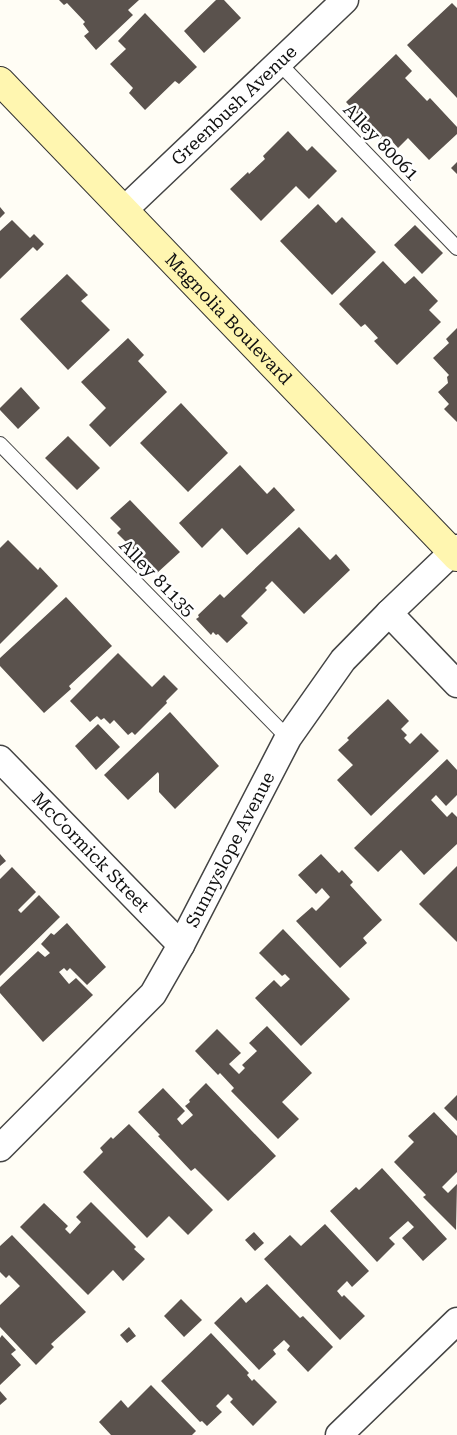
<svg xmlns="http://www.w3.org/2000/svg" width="457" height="1435" font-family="'Roboto Serif',serif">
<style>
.building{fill:#5a524d}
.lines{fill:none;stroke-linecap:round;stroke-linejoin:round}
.lane-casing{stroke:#444;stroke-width:16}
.street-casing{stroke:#444;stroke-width:29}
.secondary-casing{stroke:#333;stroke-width:30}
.lane{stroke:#fff;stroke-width:14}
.street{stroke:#fff;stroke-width:26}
.secondary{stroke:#fff6b0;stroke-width:28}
.labels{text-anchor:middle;stroke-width:5;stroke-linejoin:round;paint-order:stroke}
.street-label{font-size:18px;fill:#111;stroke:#fff}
</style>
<rect width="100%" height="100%" fill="#fffdf5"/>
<path class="building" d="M59,0H139L128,10L133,15L96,50L84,36L89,32L83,24L85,22L67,3L64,5Z
M216,0H224L241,18L204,53L184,31Z
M452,3L457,8V98L407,45Z
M145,13L197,67L179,84L175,81L145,110L129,93L133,88L110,64L126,49L118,41Z
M396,54L412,71L405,78L427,101L430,98L457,127V134L429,160L408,138L398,148L391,140L389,142L383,136L380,139L346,102Z
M288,131L307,151L312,146L337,171L309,199L296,186L261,221L230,189L248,172L249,174L265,159L263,156Z
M457,162V174L451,168Z
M318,204L336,223L342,217L376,252L332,295L280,241Z
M0,207L5,213L0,218Z
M12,220L30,238L34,234L44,244L37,251L33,247L0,279V231Z
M415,225L443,253L422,274L394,245Z
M383,261L405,284L414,276L438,301L429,310L441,322L397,365L374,341L378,338L365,324L361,327L339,304Z
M67,274L88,295L81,301L110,330L68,370L20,319Z
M457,328V422L444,409L449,404L438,392L448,383L447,377L449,375L433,358L449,343L446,339Z
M128,338L144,355L138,361L167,392L110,447L89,425L106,408L81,382Z
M21,387L40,408L18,429L0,410V408Z
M181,403L228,453L188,492L140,443Z
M68,436L100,468L77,490L45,458Z
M240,465L267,494L274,487L295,510L247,555L222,528L202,548L179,523Z
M130,500L180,552L157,573L117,533L121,529L110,518Z
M299,527L330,560L336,554L350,570L304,614L272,581L265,588L267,590L241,616L248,623L227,643L218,634L216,635L213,632L211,635L196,619L199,617L198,615L220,594L224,598Z
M8,540L38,570L40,567L58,586L0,644V548Z
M66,597L112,646L69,686L71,689L44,713L0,666V658Z
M118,653L152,687L164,675L178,689L166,701L167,703L135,735L132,732L128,735L114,720L110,724L104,718L101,720L97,716L90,722L70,701Z
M388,699L409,721L401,729L407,735L404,738L410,744L421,733L439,751L371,816L337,780L353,765L338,750L349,740L347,738Z
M170,712L219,766L175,809L159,792V774L158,772L128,800L104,775Z
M98,724L120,747L96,770L75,746Z
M447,759L457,770V795L446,806L436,795L431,800L447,817L452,812L457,817V844L424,875L401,850L378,872L354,848Z
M0,854L6,861L0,866Z
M321,854L339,873L342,870L353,882L350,885L382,920L363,938L367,943L340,968L296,921L312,907L316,911L330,897L322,888L316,894L298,875Z
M457,866V942L419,904Z
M12,867L36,892L18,910L21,913L39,895L60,917L0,976V879Z
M67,923L106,967L87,985L70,968L67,971L64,968L59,972L69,984L76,978L93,995L43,1042L0,993V987L38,951L45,957L50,953L41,944L51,933L54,935Z
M283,929L350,999L301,1046L255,998L274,980L281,987L290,979L285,974L282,976L259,953Z
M267,1026L312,1073L282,1102L299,1119L278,1139L231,1091L234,1088L220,1073L218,1075L195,1051L217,1029L241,1053L229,1064L239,1074L245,1068L242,1065L257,1051L249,1043Z
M206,1083L276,1156L228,1201L195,1168L191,1171L158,1136L160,1135L138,1112L163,1088L185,1111L177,1119L182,1125L193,1115L185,1106L190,1102L189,1100Z
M457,1095V1121L444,1108Z
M434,1112L457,1136V1172L442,1187L448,1193L457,1184L456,1230L423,1197L426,1195L394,1162L414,1142L408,1136Z
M129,1124L213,1210L188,1235L169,1216L147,1238L83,1172L103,1152L100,1148L111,1137L113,1139Z
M382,1168L447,1239L423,1261L402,1238L414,1227L408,1221L389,1238L395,1244L377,1262L330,1211L356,1187L359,1190Z
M91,1202L136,1247L134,1249L145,1259L123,1281L113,1270L88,1295L20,1227L44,1203L68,1226L65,1229L70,1234L81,1222L76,1217Z
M325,1224L369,1271L352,1287L347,1281L337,1291L342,1297L344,1295L365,1316L340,1340L264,1259L290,1235L301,1246Z
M254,1232L264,1243L255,1251L245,1240Z
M12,1235L86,1312L51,1344L54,1347L36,1365L0,1327V1305L20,1286L9,1275L6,1278L0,1272V1246Z
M267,1284L300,1318L303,1316L333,1347L308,1372L287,1350L290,1346L284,1340L273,1350L276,1354L259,1370L214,1323L241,1297L246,1303Z
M181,1299L202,1320L184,1337L164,1316Z
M129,1327L136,1336L127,1343L120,1335Z
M211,1333L249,1373L247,1375L252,1381L254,1379L277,1402L253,1426L230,1402L233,1399L228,1394L216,1406L222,1412L207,1426L202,1421L200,1422L161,1381Z
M2,1335L16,1350L11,1354L21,1365L0,1385V1338Z
M151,1385L196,1431L192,1435H111L99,1422L121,1400L128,1408Z
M0,1391L7,1399L0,1405Z"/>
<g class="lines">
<defs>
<path id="lane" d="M279,63L457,248
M0,444L288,738"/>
<g id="street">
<path id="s1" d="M124,210L345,0"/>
<path d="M389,613L457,684"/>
<path id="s2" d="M0,759L181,945"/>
<path id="s3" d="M0,1148L153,994L181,945L288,738L343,660L389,613L457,548"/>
<path d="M339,1435L457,1321"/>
</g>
<g id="secondary">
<path id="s4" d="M0,81L457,557"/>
</g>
</defs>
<use href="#lane" class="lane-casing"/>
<use href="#street" class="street-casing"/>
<use href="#secondary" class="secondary-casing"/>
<use href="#lane" class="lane"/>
<use href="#street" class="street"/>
<use href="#secondary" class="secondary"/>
</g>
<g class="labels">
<g class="street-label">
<text dy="6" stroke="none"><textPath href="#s1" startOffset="152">Greenbush Avenue</textPath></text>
<text transform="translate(381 142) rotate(46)" y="6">Alley 80061</text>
<text dy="6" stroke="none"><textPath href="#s4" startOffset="330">Magnolia Boulevard</textPath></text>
<text transform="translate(157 578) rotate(46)" y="6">Alley 81135</text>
<text dy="6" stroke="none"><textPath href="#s3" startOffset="381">Sunnyslope Avenue</textPath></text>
<text dy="6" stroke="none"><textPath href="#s2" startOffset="130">McCormick Street</textPath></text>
</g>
</g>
</svg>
